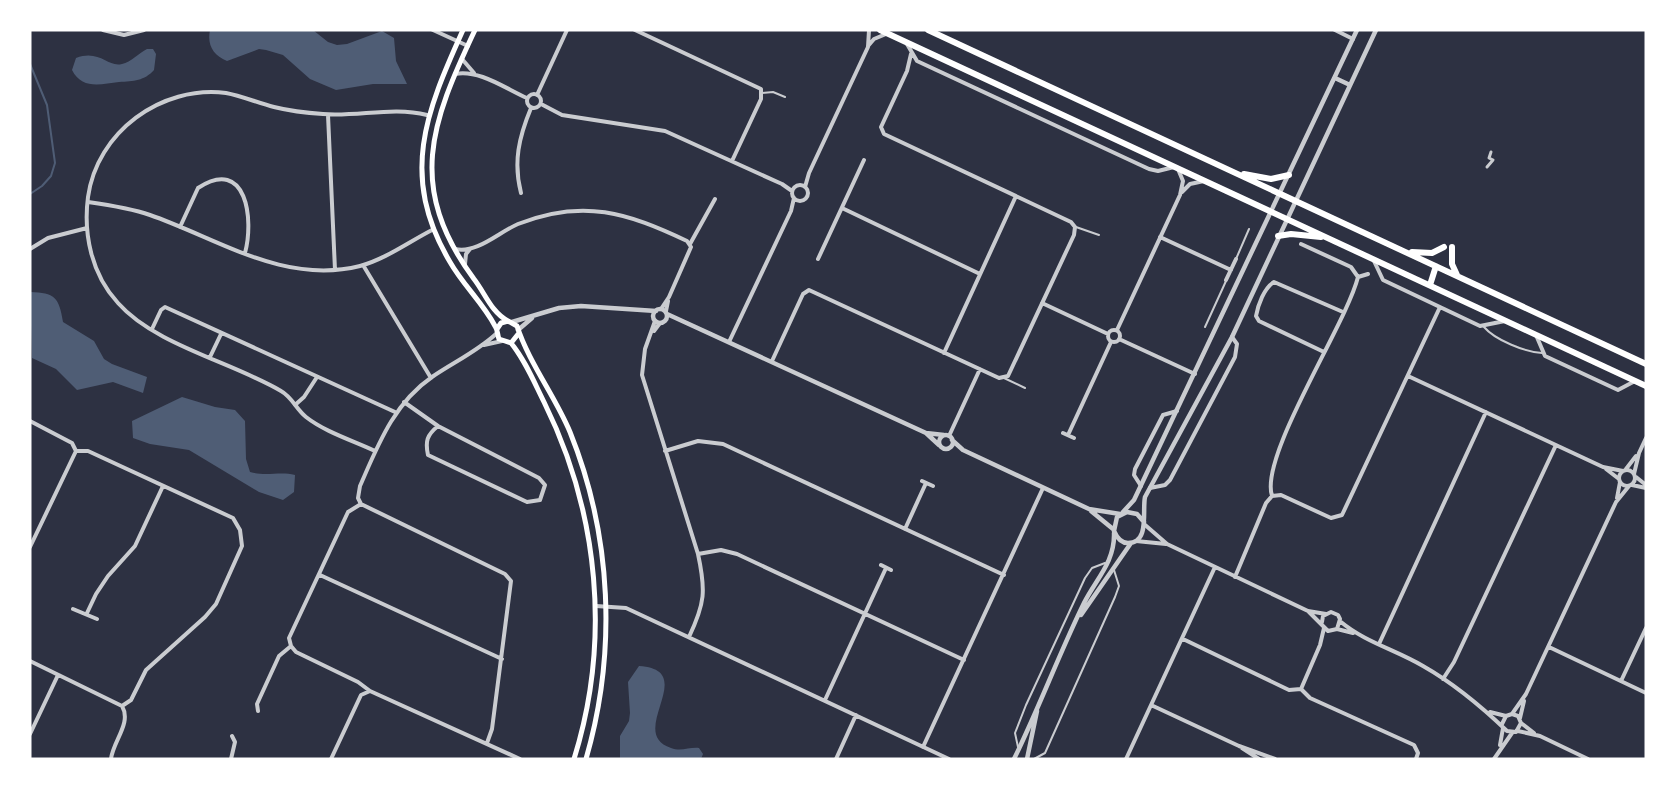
<svg xmlns="http://www.w3.org/2000/svg" width="1676" height="789" font-family="'PT Sans',sans-serif">
<style>
.water{fill:#4f5d75}
.lines{fill:none;stroke-linecap:round;stroke-linejoin:round}
.stream{stroke:#4f5d75;stroke-width:2}
.service{stroke:#caccd0;stroke-width:2}
.pedestrian{stroke:#caccd0;stroke-width:3}
.minor{stroke:#caccd0;stroke-width:4}
.tertiary{stroke:#caccd0;stroke-width:4.5}
.secondary{stroke:#fff;stroke-width:5}
.primary{stroke:#fff;stroke-width:6}
</style>
<rect width="100%" height="100%" fill="#2d3142"/>
<path class="water" d="M210,30H313L328,42L337,45L347,44L382,31L394,38L396,61L407,84H373L336,90L310,79L283,55L266,50L259,49L227,61C213,55 207,45 210,30Z
M147,49H153L156,54L154,70C144,81 134,81 119,82C101,84 82,90 72,70L76,58C100,49 108,68 122,64C131,62 139,53 147,49Z
M30,292C55,293 59,297 63,322L94,341L104,359L112,364L147,377L143,393L113,382L77,390L56,369L32,358Z
M182,397L215,407L235,410L245,421L246,459L250,472C267,477 279,471 295,475L294,492L283,500L259,492L189,450L150,444L133,438L132,421Z
M639,666C701,670 625,733 671,748C681,752 689,747 699,748L703,754L701,759H620V736L629,721L630,713L628,682Z"/>
<g class="lines">
<path class="stream" d="M30,64L47,105L55,163L51,176L42,186L30,194"/>
<path class="service" d="M762,93L773,92L785,97
M1076,227L1099,235
M1236,259L1249,229
M1205,327L1226,281
M1484,327C1495,340 1525,352 1542,353
M1004,378L1025,388
M1018,747L1015,733L1026,705L1085,578L1092,568L1105,563
M1034,759L1045,753L1115,597L1119,586L1114,570"/>
<path class="pedestrian" d="M1487,167L1493,160L1489,158L1491,152"/>
<path class="minor" d="M103,30L124,35L144,30
M433,30L468,46
M635,30L761,89V99L732,161
M1335,30L1353,39
M907,44L917,61L1149,169L1158,171L1174,167
M868,46L874,39L886,34
M462,59L474,73
M455,74C479,69 506,89 527,98
M527 101a7 7 0 1 1 14 0a7 7 0 1 1-14 0Z
M537,95L567,30
M541,104L562,115L665,131L782,184L792,191
M328,115L335,270
M792 193a8 8 0 1 1 16 0a8 8 0 1 1-16 0Z
M805,187L809,173L868,47L869,30
M1182,192L1190,184L1204,181
M521,193C513,162 519,137 531,108
M88,202C109,205 130,208 150,215C219,239 284,285 360,266C386,259 410,241 434,229
M842,208L980,274
M180,227L198,188C247,156 254,220 245,253
M1160,237L1231,270
M690,244L715,199
M1301,244L1351,267L1358,277
M30,249L48,238L87,228
M455,249C477,254 499,232 518,224C583,198 628,213 687,241L691,247L669,297L661,309
M818,259L864,160
M1374,261L1383,280L1480,326L1505,321
M465,264L466,254L470,249
M363,265L431,378
M1226,280L1236,259
M1042,303L1108,334
M666,311L668,301
M655,321L645,349L642,375L698,554C706,591 705,603 689,637
M152,329L161,310L165,307L395,412
M1108 336a6 6 0 1 1 12 0a6 6 0 1 1-12 0Z
M1117,330L1180,195L1183,181L1178,169
M654,331L660,323
M1536,335L1545,356L1618,390L1635,381
M1119,339L1195,374
M729,342L791,211L794,198
M484,345L502,341
M1324,352L1259,321L1256,316C1258,305 1264,288 1274,282L1343,312
M944,353L1016,196
M210,357L221,334
M772,361L803,294L809,290L999,378L1008,376L1074,235L1075,227L1071,222L884,134L881,127L907,71L911,54
M1408,376L1603,467L1623,471
M404,402L438,426L539,478L545,485L540,500L527,502L428,455C425,441 427,435 438,426
M295,405L304,397L317,377
M30,421L72,443L76,451H88L233,518L240,530L242,546L216,604L205,617L146,670L131,700L122,706
M1063,433L1074,438
M1068,435L1111,342
M949,436L980,369
M375,451C354,441 325,432 306,417C296,409 292,397 281,391C232,362 155,345 118,303C92,275 83,235 88,197C97,132 161,85 226,93C242,96 258,103 274,107C290,111 307,113 323,114C358,117 393,106 427,115
M665,451L698,441L723,444L1004,575
M1606,469L1619,479
M1626,469L1636,456
M1619 478a8 8 0 1 1 16 0a8 8 0 1 1-16 0Z
M1634,474L1639,453L1646,438
M1636,477L1646,485
M922,481L933,486
M1632,485L1646,488
M1141,486L1134,475L1135,469L1163,415L1177,411
M1150,488L1165,485L1170,480L1235,357L1237,344L1232,337
M1272,496C1259,456 1346,325 1358,277L1368,274
M1617,498L1620,482
M361,504L505,574L511,581L492,729L487,743
M1144,524L1167,544L1308,611L1326,614
M905,529L926,483
M1136,541L1166,544
M30,547L76,451
M698,554L721,550L737,554L964,660
M881,565L891,570
M320,575L502,659
M1235,577L1266,503L1272,496L1281,495L1331,518L1342,515L1440,307
M596,606L626,608L949,759
M73,609L97,619
M1309,612L1328,631L1337,629L1340,619L1338,615L1331,612L1323,616L1322,622
M87,613L96,594L108,576L135,546L163,486
M1341,622C1365,642 1396,650 1423,666C1453,683 1483,708 1507,731L1516,732L1521,723L1518,716L1512,714L1506,716L1502,724
M1337,629L1353,633
M1183,639L1289,690L1301,689L1320,645L1324,628
M1379,644L1486,412
M1549,647L1646,693
M30,661L122,706C132,723 113,741 111,759
M1443,679L1454,662L1556,445
M1621,681L1646,628
M1301,689L1310,698L1414,745L1418,753L1416,759
M370,691L358,682L296,652L291,646L289,638L348,512L361,504L358,498L360,486C378,445 394,403 432,377C454,362 478,351 497,333
M825,700L886,568
M1151,705L1239,746L1275,759
M258,711L257,704L279,656L291,646
M1490,712L1506,716
M1512,714L1526,694L1616,502L1629,486
M1520,718L1524,701
M1521,723L1534,733
M1518,731L1540,736L1588,759
M30,734L58,675
M1500,745L1503,728
M923,747L1043,488
M1242,748L1259,759
M231,759L235,742L232,736
M331,759L361,695L370,691L520,759
M836,759L856,715
M1126,759L1215,567
M1494,759L1512,733"/>
<path class="tertiary" d="M1335,78L1350,85
M653 316a7 7 0 1 1 14 0a7 7 0 1 1-14 0Z
M667,314L926,433L939,445
M512,322L559,308L581,306L656,311
M518,330L532,318
M926,433L944,435
M939 442a7 7 0 1 1 14 0a7 7 0 1 1-14 0Z
M952,440L963,450L1089,509L1120,514
M1091,511L1113,529
M1123,512L1134,500L1357,30
M1144,522L1137,514L1127,512L1117,517L1114,531C1117,538 1121,543 1128,543C1150,543 1142,511 1145,497L1232,337L1376,30
M1081,615L1131,543
M1014,759C1039,708 1059,654 1084,603C1096,579 1115,562 1114,533
M1027,759L1037,711"/>
<path class="secondary" d="M463,30C426,112 399,176 450,262C463,285 483,303 495,326C498,330 497,334 499,339L511,343L519,333
M475,30C431,123 406,187 474,279C485,293 491,312 508,321
M497,329L501,323L508,321L517,326C529,363 555,396 570,432C612,536 617,652 586,759
M511,343C525,360 534,382 544,402C599,513 611,641 574,759"/>
<path class="primary" d="M880,30L1646,386
M928,30L1646,364
M1244,174L1271,179L1289,175
M1278,236L1291,234L1321,237
M1452,247V264L1457,275
M1412,252L1432,253L1444,247
M1430,285L1436,266"/>
</g>
<rect width="1676" height="789" fill="none" stroke="#ffffff" stroke-width="63"/>
</svg>
